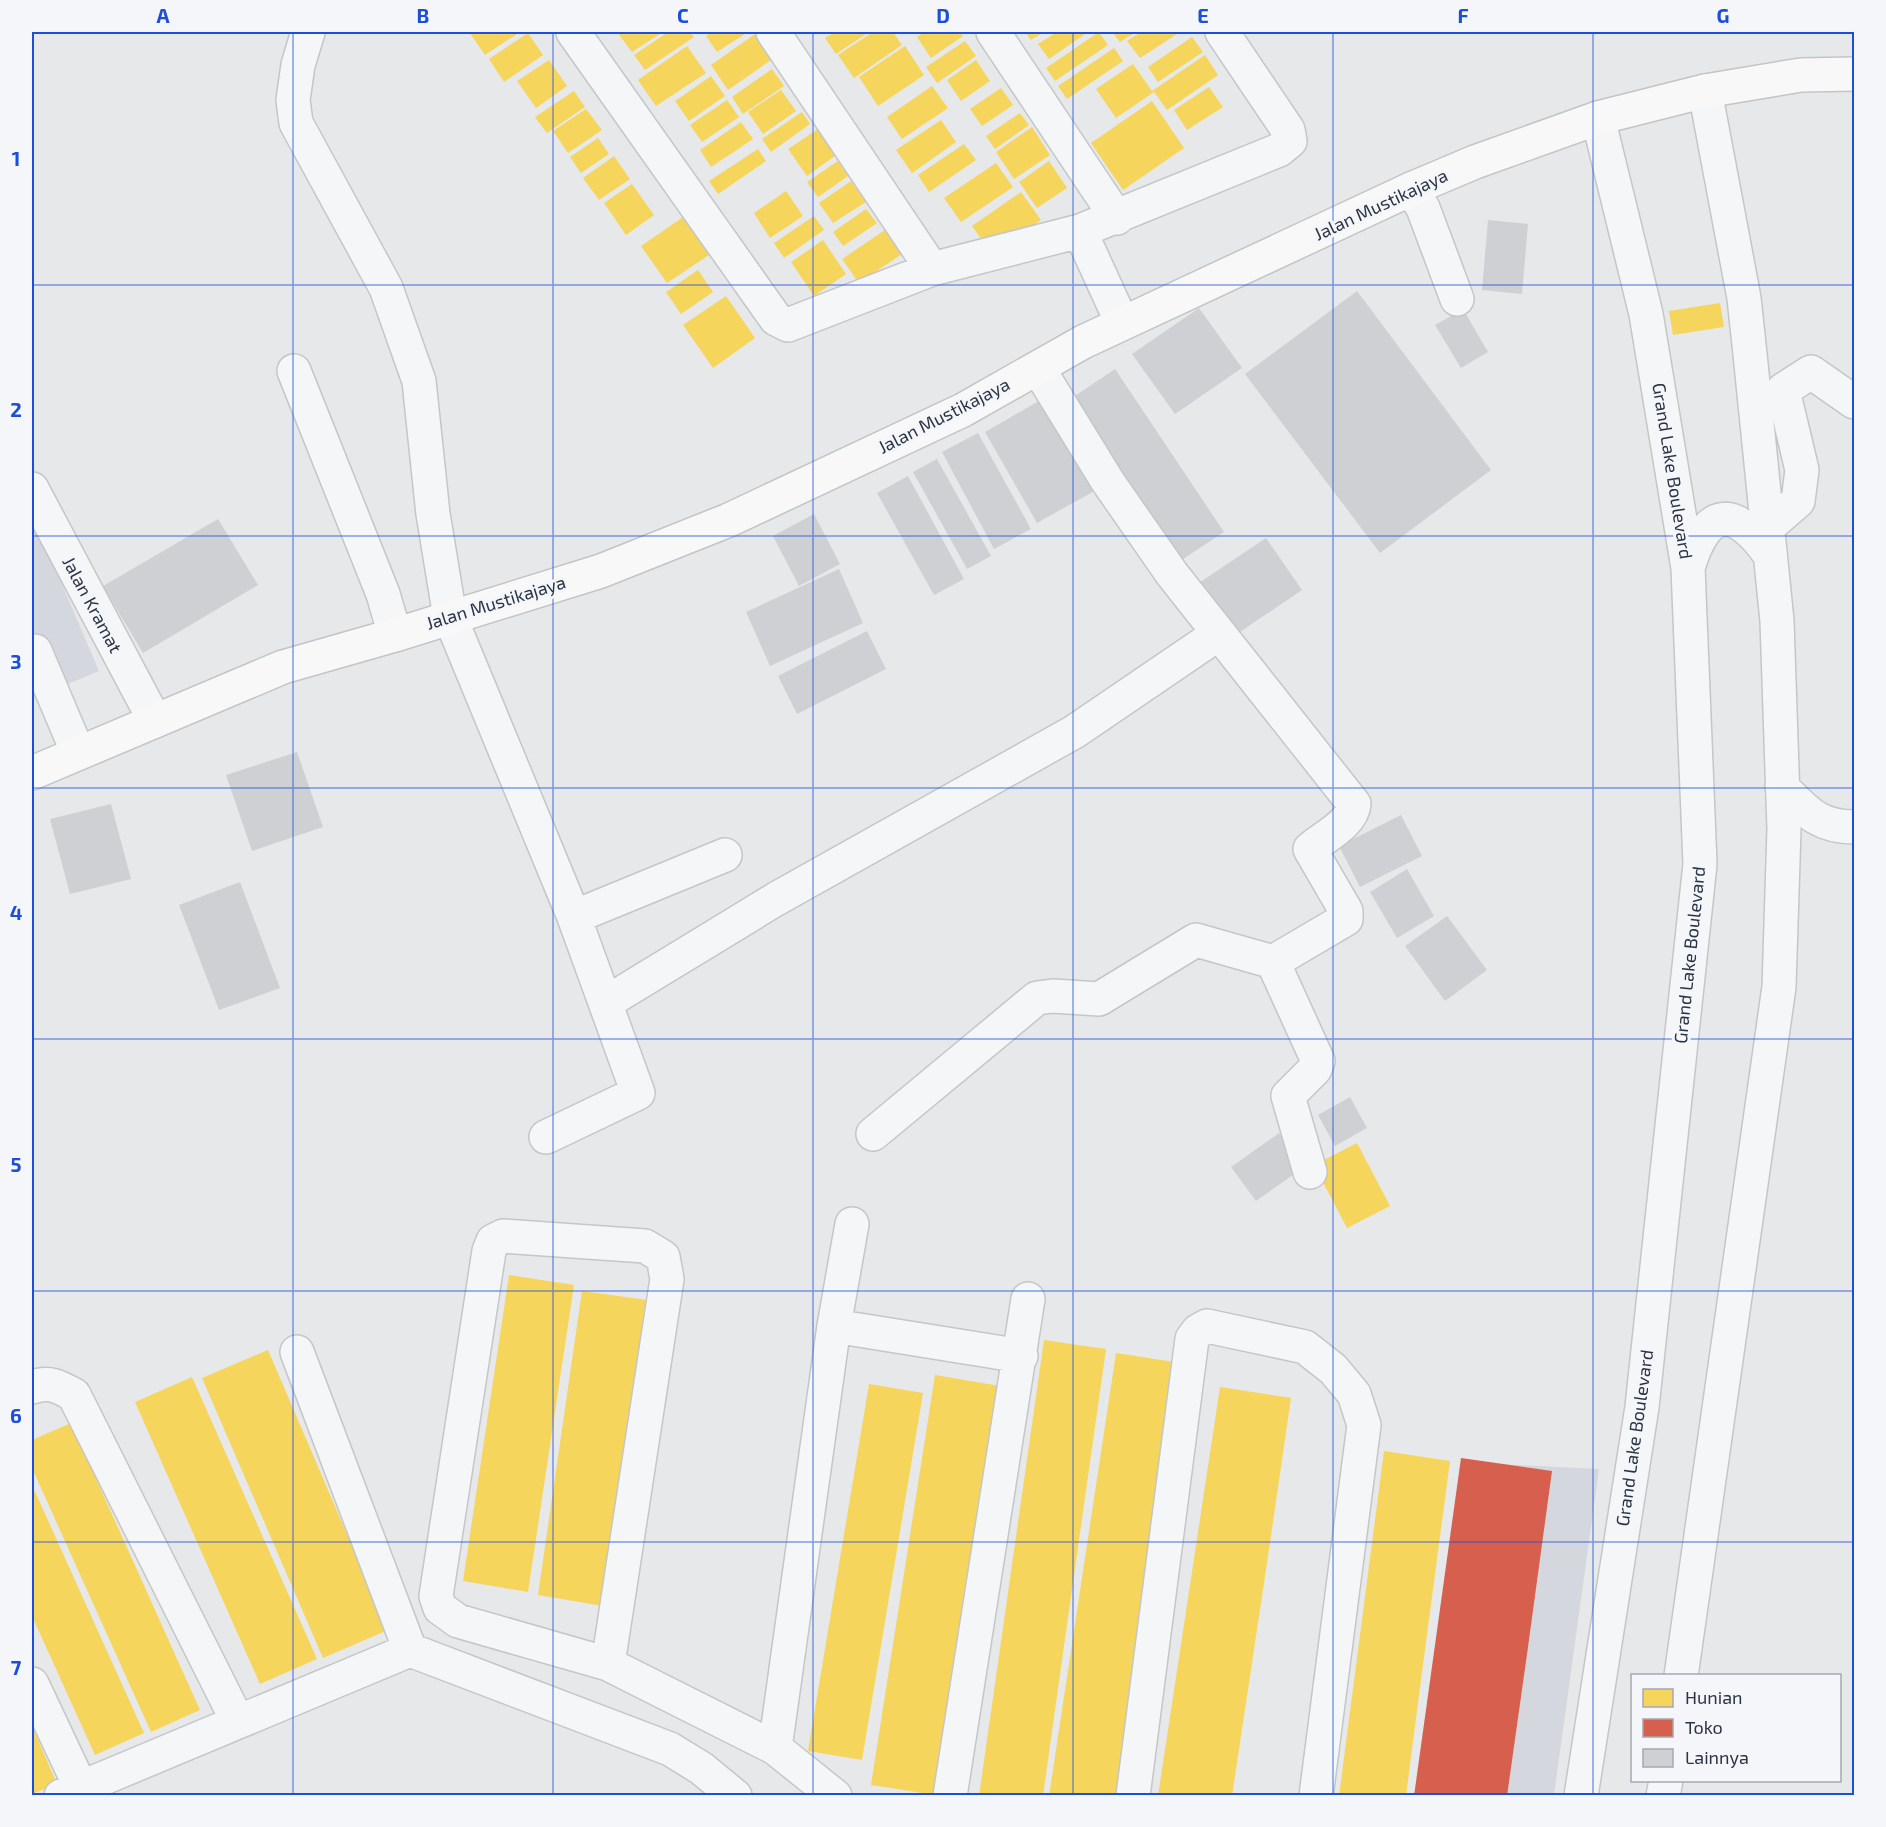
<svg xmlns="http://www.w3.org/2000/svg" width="1886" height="1827" font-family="'Exo 2',sans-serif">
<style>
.built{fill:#d4d7dd}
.homes{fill:#f6d55c}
.shops{fill:#d6604d}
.building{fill:#ced0d3}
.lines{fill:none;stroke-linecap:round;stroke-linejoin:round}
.minor-casing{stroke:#c4c6c8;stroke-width:36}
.major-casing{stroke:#c2c5c8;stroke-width:36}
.minor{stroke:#f5f6f7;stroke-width:33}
.major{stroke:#f8f8f8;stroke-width:33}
.grid{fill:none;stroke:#1d4ed8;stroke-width:1.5;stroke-opacity:0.55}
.labels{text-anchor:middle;stroke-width:6;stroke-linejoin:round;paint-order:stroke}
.street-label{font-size:18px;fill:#2b3445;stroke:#f4f6f9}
.neatline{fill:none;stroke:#1d4ed8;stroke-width:2}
.grid-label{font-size:20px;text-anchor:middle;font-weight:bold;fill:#1d4ed8}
</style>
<rect width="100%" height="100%" fill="#e6e8ea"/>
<path class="built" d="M32,514L99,671L32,699Z
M1476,1463L1599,1469L1554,1795L1427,1796Z"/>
<path class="homes" d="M469,32H520L485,55Z
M617,32H663L632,52Z
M668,32H690L694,37L645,70L634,55Z
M712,32H748L717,52L706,36Z
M835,32H869L836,54L825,38Z
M873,32H893L902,45L854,78L838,55Z
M924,32H960L963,36L931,58L917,37Z
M1025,32H1044L1031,40Z
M1057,32H1088L1049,59L1038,44Z
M1099,32L1108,45L1055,81L1046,68Z
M1112,32H1136L1120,42Z
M1141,32H1175L1177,34L1140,58L1127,41Z
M528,33L543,55L504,82L489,59Z
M755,34L771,60L728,90L711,65Z
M1192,37L1203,52L1158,82L1148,67Z
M965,41L976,56L937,83L926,67Z
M687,46L706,73L656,106L638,80Z
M905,46L924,75L878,106L859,77Z
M1114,48L1123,61L1067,99L1058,86Z
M1205,55L1218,75L1167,110L1154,92L1116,118L1096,89L1133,64L1152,91Z
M549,60L567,86L536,108L517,81Z
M976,60L990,81L961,101L947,80Z
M772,69L784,86L743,114L732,97Z
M711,76L725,96L689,121L675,101Z
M932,86L948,108L902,139L887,117Z
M1209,87L1223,107L1187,130L1174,110Z
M1001,88L1013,105L982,126L970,109Z
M781,90L796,111L763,134L748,112Z
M574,91L585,107L547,133L535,117Z
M727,100L739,117L702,142L690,125Z
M1152,101L1184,148L1123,190L1091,143Z
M586,109L602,130L568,153L553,131Z
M802,112L810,124L771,152L762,139Z
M1020,113L1029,125L995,149L986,136Z
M941,120L956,142L912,173L896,150Z
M741,122L753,139L711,167L700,150Z
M821,127L839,153L807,176L788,149Z
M1032,127L1050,155L1014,179L996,152Z
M598,138L609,154L581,173L570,157Z
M964,144L976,160L929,192L918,175Z
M758,149L766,161L718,194L709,181Z
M614,156L630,179L599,200L583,178Z
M838,161L848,176L818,197L807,182Z
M1049,161L1067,188L1037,208L1019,182Z
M996,163L1013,187L961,222L944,198Z
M851,181L866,202L833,223L819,203Z
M632,184L654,215L626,235L604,203Z
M786,191L803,216L770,238L754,213Z
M1021,192L1041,220L992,254L972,226Z
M866,209L877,223L843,246L833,232Z
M689,213L715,251L667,283L641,246Z
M814,216L824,230L784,258L774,243Z
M885,230L902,254L859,283L842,259Z
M823,240L846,274L814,296L791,262Z
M698,270L713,292L681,314L666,292Z
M726,296L755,338L713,368L683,325Z
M1720,303L1724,327L1673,335L1669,311Z
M1357,1143L1390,1206L1347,1228L1314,1165Z
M509,1275L574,1285L528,1592L463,1581Z
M582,1291L647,1300L603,1606L538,1595Z
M1044,1340L1106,1349L1054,1717L1043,1796H979Z
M268,1350L388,1630L323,1658L202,1378Z
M1116,1353L1181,1363L1116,1796H1049Z
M935,1375L1000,1386L936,1795L871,1785Z
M192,1377L317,1659L260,1684L135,1402Z
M869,1384L923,1393L862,1760L808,1751Z
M1220,1387L1291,1398L1267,1563L1232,1796H1158Z
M71,1423L200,1710L151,1732L32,1468V1440Z
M1384,1451L1450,1461L1419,1695L1406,1796H1339Z
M32,1485L144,1733L95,1755L32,1616Z
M32,1726L57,1784L32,1794Z"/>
<path class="shops" d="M1461,1458L1552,1471L1528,1647L1507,1796H1414Z"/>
<path class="building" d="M1488,220L1528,224L1522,294L1482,290Z
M1357,291L1491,470L1380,553L1245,374Z
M1199,308L1242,368L1175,414L1132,354Z
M1463,309L1488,352L1461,368L1435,325Z
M1115,369L1224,532L1174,565L1066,402Z
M1046,397L1098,489L1037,523L985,432Z
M978,433L1031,529L994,549L942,452Z
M937,459L991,556L967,569L913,472Z
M908,476L964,579L934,595L877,493Z
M814,514L840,564L799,586L773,536Z
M218,519L258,585L143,653L103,586Z
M1266,538L1302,590L1231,638L1196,585Z
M839,569L863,623L770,666L746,612Z
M867,631L886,669L797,714L778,676Z
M297,752L323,827L252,851L226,775Z
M111,804L131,879L70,894L50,819Z
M1401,815L1422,856L1360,887L1339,846Z
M1407,869L1434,916L1397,938L1370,892Z
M240,882L280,988L219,1010L179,905Z
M1447,916L1487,970L1445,1001L1405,946Z
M1350,1097L1367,1128L1335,1146L1318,1115Z
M1279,1133L1304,1167L1256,1201L1231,1167Z"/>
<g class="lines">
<defs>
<path id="minor" d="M308,32L298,65L293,100L296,123L386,288L419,381L433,514L450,617L574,917L638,1093L546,1137
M573,32L776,319L788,325L932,269L1080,231L1279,150L1290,141L1288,130L1222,32
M773,32L932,269
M993,32L1117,218
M1411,189L1423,208L1457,299
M1080,231L1122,323
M1038,368L1108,482L1172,574L1354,804C1352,824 1325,836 1310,849L1346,911V919L1273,962L1318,1061L1315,1069L1288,1096L1310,1172
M294,371L383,594L395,635
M32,489L155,721
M1767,528L1798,501L1802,470L1783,390L1811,372L1854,402
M1688,568C1706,507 1734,504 1770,555
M32,652L35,651L78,753
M1782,787C1806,811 1818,827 1854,827
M574,917L725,855
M607,1002L776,899L1074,732L1218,634
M873,1134L1037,998L1053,996L1099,999L1196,940L1273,962
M834,1326L1021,1356
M297,1352L410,1650
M32,1387C49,1381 58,1386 74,1395L238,1722
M608,1664L667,1279L663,1257L645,1246L503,1236L493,1241L489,1251L436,1596L440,1608L458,1621L608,1664L775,1748L835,1796
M1681,1676L1779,987L1784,829L1777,621L1750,354L1744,298L1705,91
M32,1684L80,1786
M775,1748L834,1326L852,1224
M61,1796L410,1650L670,1749L701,1768L735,1796
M950,1796L1028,1299
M1133,1796L1192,1339L1198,1331L1207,1326L1305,1347L1333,1369L1354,1394L1364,1425L1316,1796
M1581,1796L1642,1407L1700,864L1688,568L1646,314L1598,118
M1663,1796L1666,1780"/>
<path id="major" d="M32,773L283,667L395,635L601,571L729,520L963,410L1083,342L1411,189L1475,162L1598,118L1705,91L1801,75L1854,74"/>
</defs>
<use href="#minor" class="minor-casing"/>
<use href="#major" class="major-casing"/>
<use href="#minor" class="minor"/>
<use href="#major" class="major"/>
</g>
<path class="grid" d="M293,32V1796M553,32V1796M813,32V1796M1073,32V1796M1333,32V1796M1593,32V1796M32,285H1854M32,536H1854M32,788H1854M32,1039H1854M32,1291H1854M32,1542H1854"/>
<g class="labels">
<g class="street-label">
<text transform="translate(1381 205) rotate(-25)" y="6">Jalan Mustikajaya</text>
<text transform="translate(944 416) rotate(-27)" y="6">Jalan Mustikajaya</text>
<text transform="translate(1672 471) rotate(81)" y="6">Grand Lake Boulevard</text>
<text transform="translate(496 603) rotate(-17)" y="6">Jalan Mustikajaya</text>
<text transform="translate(92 605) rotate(62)" y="6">Jalan Kramat</text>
<text transform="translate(1690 955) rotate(-84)" y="6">Grand Lake Boulevard</text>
<text transform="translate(1635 1438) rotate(-82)" y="6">Grand Lake Boulevard</text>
</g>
</g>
<rect width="1886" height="1827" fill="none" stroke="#f4f6f9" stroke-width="66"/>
<rect x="1631" y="1674" width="210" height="108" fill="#f4f6f9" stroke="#a4a8b1" stroke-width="1.5"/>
<rect x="1643" y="1689" width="30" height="18" fill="#f6d55c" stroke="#a4a8b1" stroke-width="1.5"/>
<text x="1685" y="1704" font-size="18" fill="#2b3445">Hunian</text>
<rect x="1643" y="1719" width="30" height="18" fill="#d6604d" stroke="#a4a8b1" stroke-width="1.5"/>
<text x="1685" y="1734" font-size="18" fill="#2b3445">Toko</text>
<rect x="1643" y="1749" width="30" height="18" fill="#ced0d3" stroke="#a4a8b1" stroke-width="1.5"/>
<text x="1685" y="1764" font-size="18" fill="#2b3445">Lainnya</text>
<rect x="33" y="33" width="1820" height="1761" class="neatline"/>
<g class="grid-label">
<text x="163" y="23">A</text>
<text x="423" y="23">B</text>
<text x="683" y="23">C</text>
<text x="943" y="23">D</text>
<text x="1203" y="23">E</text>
<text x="1463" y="23">F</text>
<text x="1723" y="23">G</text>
<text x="16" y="166">1</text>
<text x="16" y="417">2</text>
<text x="16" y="669">3</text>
<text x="16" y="920">4</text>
<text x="16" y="1172">5</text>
<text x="16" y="1423">6</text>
<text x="16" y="1675">7</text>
</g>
</svg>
